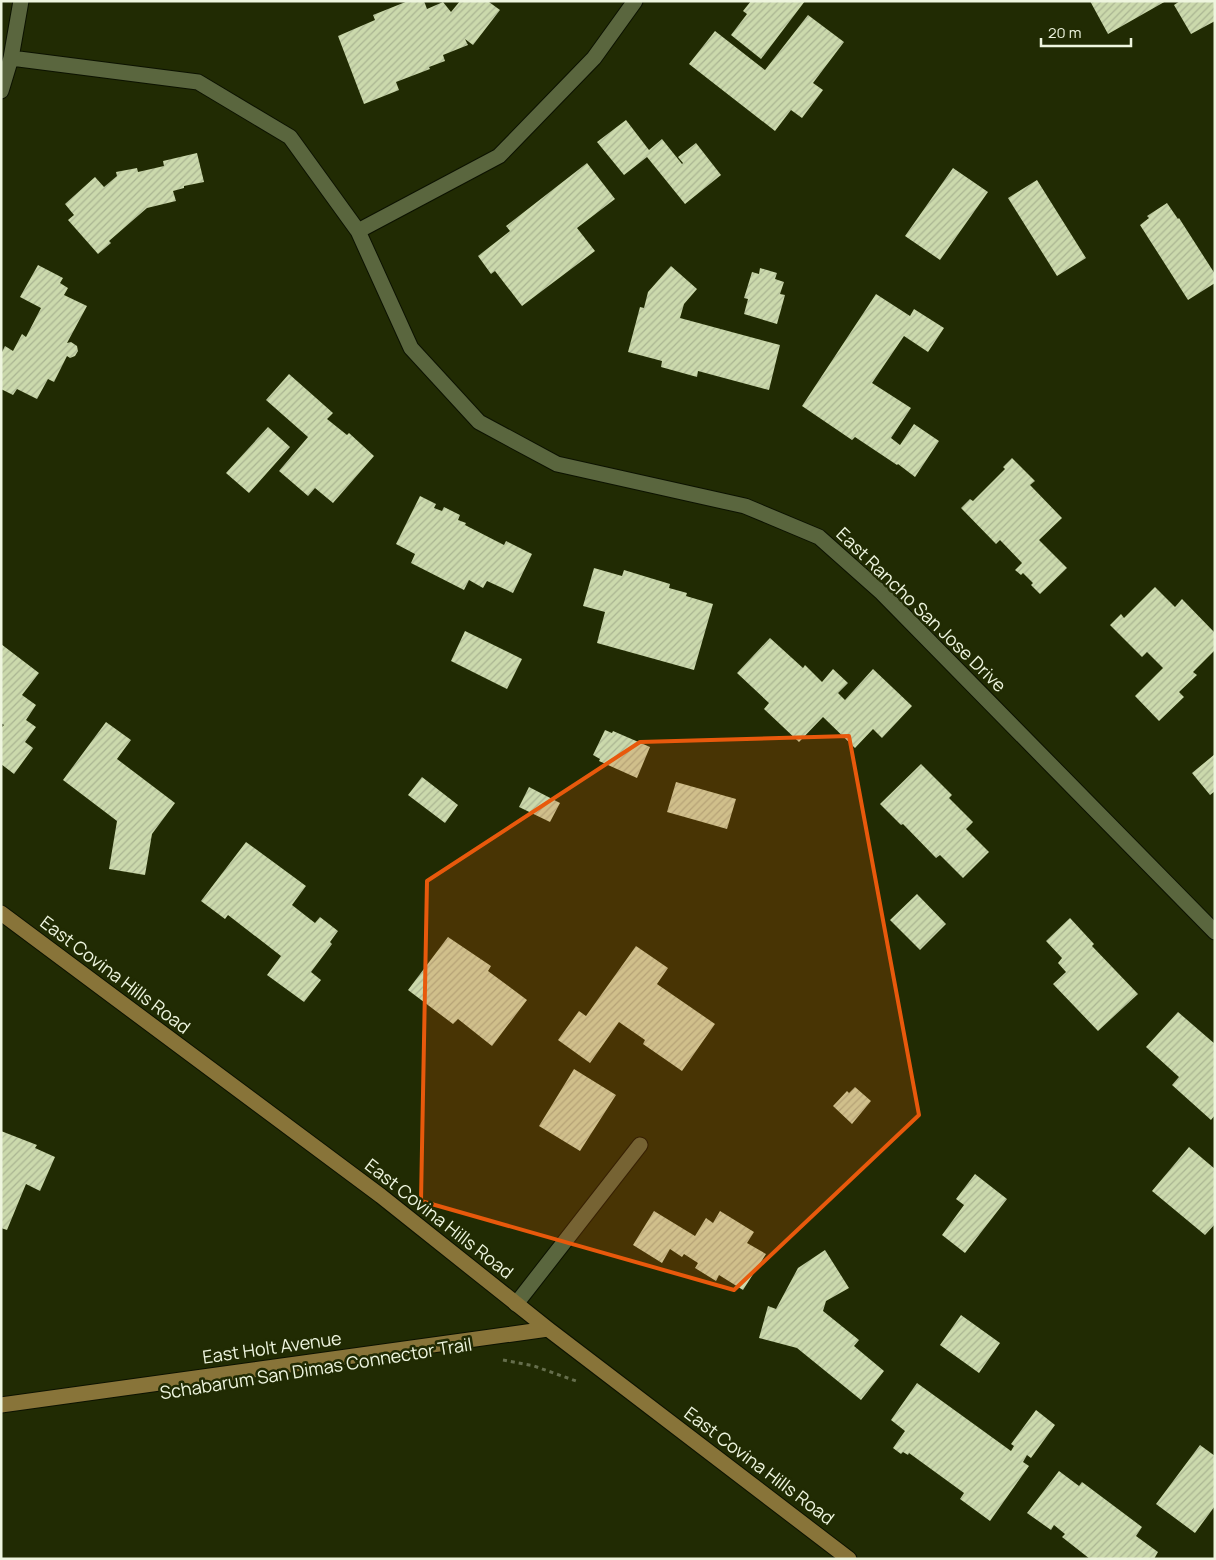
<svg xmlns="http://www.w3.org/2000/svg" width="1216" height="1560" font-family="Manrope,sans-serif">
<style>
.building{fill:url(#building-hatch)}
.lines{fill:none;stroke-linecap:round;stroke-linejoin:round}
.lane-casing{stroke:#0c1200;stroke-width:17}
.street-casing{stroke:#0c1200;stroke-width:17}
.secondary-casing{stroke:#0c1200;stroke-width:17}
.path{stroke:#656e4c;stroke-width:3;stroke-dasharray:4 4;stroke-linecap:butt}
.lane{stroke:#5a663e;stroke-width:15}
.street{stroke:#5a663e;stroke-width:15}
.secondary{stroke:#887439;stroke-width:15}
.marked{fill:#e8590c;fill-opacity:0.2;stroke:#e8590c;stroke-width:4;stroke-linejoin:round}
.labels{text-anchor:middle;stroke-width:5;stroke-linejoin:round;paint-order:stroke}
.street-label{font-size:18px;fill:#eef5df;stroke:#212b03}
</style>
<defs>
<pattern id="building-hatch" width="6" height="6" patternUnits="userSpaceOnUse" patternTransform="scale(1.25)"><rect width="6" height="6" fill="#cbd9ac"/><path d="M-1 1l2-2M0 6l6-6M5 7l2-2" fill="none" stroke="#aab592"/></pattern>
</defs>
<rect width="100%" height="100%" fill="#212b03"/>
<path class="building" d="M408,1H424L427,9L443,2L451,12L460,1H490L489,2L500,10L473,45L465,39L468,45L443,55L445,61L429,67L430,69L396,82L399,90L364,104L338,36L375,20L373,15Z
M751,1H805L761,59L731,35L747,14L743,11Z
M1090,1H1166L1108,34Z
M1180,1H1215V21L1191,34L1174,5Z
M808,15L844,42L813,83L823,90L802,118L791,110L775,131L689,64L715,31L765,70Z
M626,120L649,150L662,139L682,164L683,163L678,157L696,143L721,175L685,204L647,157L624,175L597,142Z
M197,153L204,182L184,186V188L173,191L176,201L147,208L109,241L111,243L98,254L68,220L74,215L65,204L95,177L104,187L117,176L116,172L137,168L138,172L164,166L163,161Z
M587,163L615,199L577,228L595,251L522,306L495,271L491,274L478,256L510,231L506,226Z
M953,168L988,192L940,260L905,236Z
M1037,180L1086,258L1057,276L1008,198Z
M1167,203L1178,219L1179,218L1215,274V283L1188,300L1140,225L1149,218L1147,216Z
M38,265L63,278L60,283L68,288L64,295L87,306L67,343L71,342L77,346L78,351L75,356L70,358L67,356L54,382L48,379L37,399L17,389L13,395L1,389V354L5,346L13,351L22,334L26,337L41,308L20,297Z
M671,266L697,289L684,304L680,318L780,345L769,390L698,371L697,377L661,367L662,361L628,352L640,307L644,308L648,292Z
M760,268L777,273L775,279L784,282L780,294L785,295L777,324L744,314L748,299L744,298L752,272L759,274Z
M876,294L910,316L914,309L944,328L928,352L904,336L872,383L911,408L891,438L900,445L914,424L939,441L915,477L898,464L897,465L855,437L852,440L802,406Z
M289,374L333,413L327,419L347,435L349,433L374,456L333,503L315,488L308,496L279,471L308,437L266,400Z
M268,427L290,447L249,493L226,473Z
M1012,458L1035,481L1030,485L1062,518L1039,540L1067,568L1040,594L1031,585L1033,583L1023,573L1021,575L1015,570L1022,563L1000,540L996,544L961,508L970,499L973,501L1005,469L1003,467Z
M420,496L436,504L434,508L442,511L444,507L460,515L458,520L466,523L465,525L504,545L506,541L532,554L513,593L487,581L483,588L469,580L464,590L411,563L415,554L396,544Z
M594,568L622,576L624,570L670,584L669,588L687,593L686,596L713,604L694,670L597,643L605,612L583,606Z
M1155,587L1175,607L1182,599L1215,633V650L1193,672L1197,675L1179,692L1184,697L1159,721L1135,696L1163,668L1147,652L1142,657L1110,625L1121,614L1124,618Z
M465,631L522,659L507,689L451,661Z
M770,638L803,668L805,665L822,682L833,669L848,683L838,693L845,700L873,669L912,706L882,738L873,729L855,748L823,717L799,742L764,709L769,703L737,673Z
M1,644L39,673L22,695L36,705L26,720L36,727L25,742L33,748L14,774L1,764V728L4,725L1,723Z
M106,722L131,740L117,759L175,803L152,834L145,875L109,869L117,821L63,780Z
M605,730L612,733L613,731L650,747L637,778L599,761L600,759L593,755Z
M1215,754V791L1210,795L1192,773Z
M921,764L952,795L949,798L973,822L966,829L989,852L963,878L940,855L936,858L903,824L901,825L880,804Z
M422,777L458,805L445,823L408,795Z
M676,782L736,799L727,829L667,812Z
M529,787L560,803L550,822L519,807Z
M246,842L306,886L292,905L315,923L320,917L338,931L330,942L332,944L311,972L321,980L304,1002L267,975L281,956L228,915L225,919L201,901Z
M917,894L946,924L920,950L890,920Z
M1070,918L1094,944L1092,946L1138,994L1098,1031L1053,984L1066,972L1058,963L1062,958L1046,941Z
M448,937L491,966L488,971L527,1000L492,1046L458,1019L453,1024L408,990Z
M636,946L668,968L657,984L715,1024L682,1071L643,1044L645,1040L619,1022L590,1063L558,1040L579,1011L586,1016Z
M1178,1012L1215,1044V1115L1211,1120L1172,1085L1179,1077L1146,1047Z
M574,1069L616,1095L580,1151L539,1126Z
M855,1087L871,1101L852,1124L833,1106L847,1091L849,1093Z
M1,1131L37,1145L35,1148L55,1157L40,1191L26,1184L7,1230L1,1228Z
M1189,1147L1215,1169V1224L1205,1235L1152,1191Z
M975,1174L1007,1199L965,1253L942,1235L964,1205L956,1199Z
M654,1211L695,1236L706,1218L713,1223L720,1211L754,1232L747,1243L766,1254L743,1290L719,1275L716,1281L695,1268L698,1263L684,1254L682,1257L670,1249L662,1263L633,1245Z
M825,1250L849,1288L826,1301L823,1311L859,1340L854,1346L884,1371L861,1400L797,1348L759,1338L768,1306L776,1309L798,1268Z
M961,1315L1000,1343L979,1373L940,1345Z
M917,1383L1011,1451L1014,1446L1011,1444L1036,1410L1055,1425L1031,1458L1027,1455L1023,1462L1029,1466L990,1521L960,1499L964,1493L909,1453L908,1455L903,1452L901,1454L893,1448L905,1431L891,1420Z
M1200,1445L1215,1456V1506L1195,1533L1156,1504Z
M1059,1471L1079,1486L1082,1482L1142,1527L1136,1536L1158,1552L1154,1559H1090L1062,1537L1065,1534L1054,1525L1051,1530L1027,1513Z"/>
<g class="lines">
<defs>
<path id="lane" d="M516,1304L640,1145"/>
<path id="street" d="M11,58L198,82L290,137L358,231L411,348L479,422L557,464L745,506L819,537L882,593L1215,932
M1,91L11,58L21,1
M358,231L499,156L594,58L635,1"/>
<path id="secondary" d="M1,913L381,1196L548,1329L849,1559
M1,1405L548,1329"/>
</defs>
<use href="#lane" class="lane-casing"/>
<use href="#street" class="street-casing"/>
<use href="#secondary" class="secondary-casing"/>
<path class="path" d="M503,1360L534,1366L576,1381"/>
<use href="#lane" class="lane"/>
<use href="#street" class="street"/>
<use href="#secondary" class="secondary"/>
</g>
<path class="marked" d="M849,736L919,1115L734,1290L421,1201L427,881L640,742Z"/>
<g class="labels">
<g class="street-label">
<text transform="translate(921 610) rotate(44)" y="6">East Rancho San Jose Drive</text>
<text transform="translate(115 975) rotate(37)" y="6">East Covina Hills Road</text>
<text transform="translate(439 1219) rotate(38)" y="6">East Covina Hills Road</text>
<text transform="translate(272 1348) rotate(-8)" y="6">East Holt Avenue</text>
<text transform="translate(316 1369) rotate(-9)" y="6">Schabarum San Dimas Connector Trail</text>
<text transform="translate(759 1466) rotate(37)" y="6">East Covina Hills Road</text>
</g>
</g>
<rect width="1216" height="1560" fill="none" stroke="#eef5df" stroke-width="5"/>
<path d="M1041 38v8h90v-8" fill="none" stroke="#eef5df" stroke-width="2.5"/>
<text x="1048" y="38" font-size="15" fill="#eef5df" stroke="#212b03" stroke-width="4" paint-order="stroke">20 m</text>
</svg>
